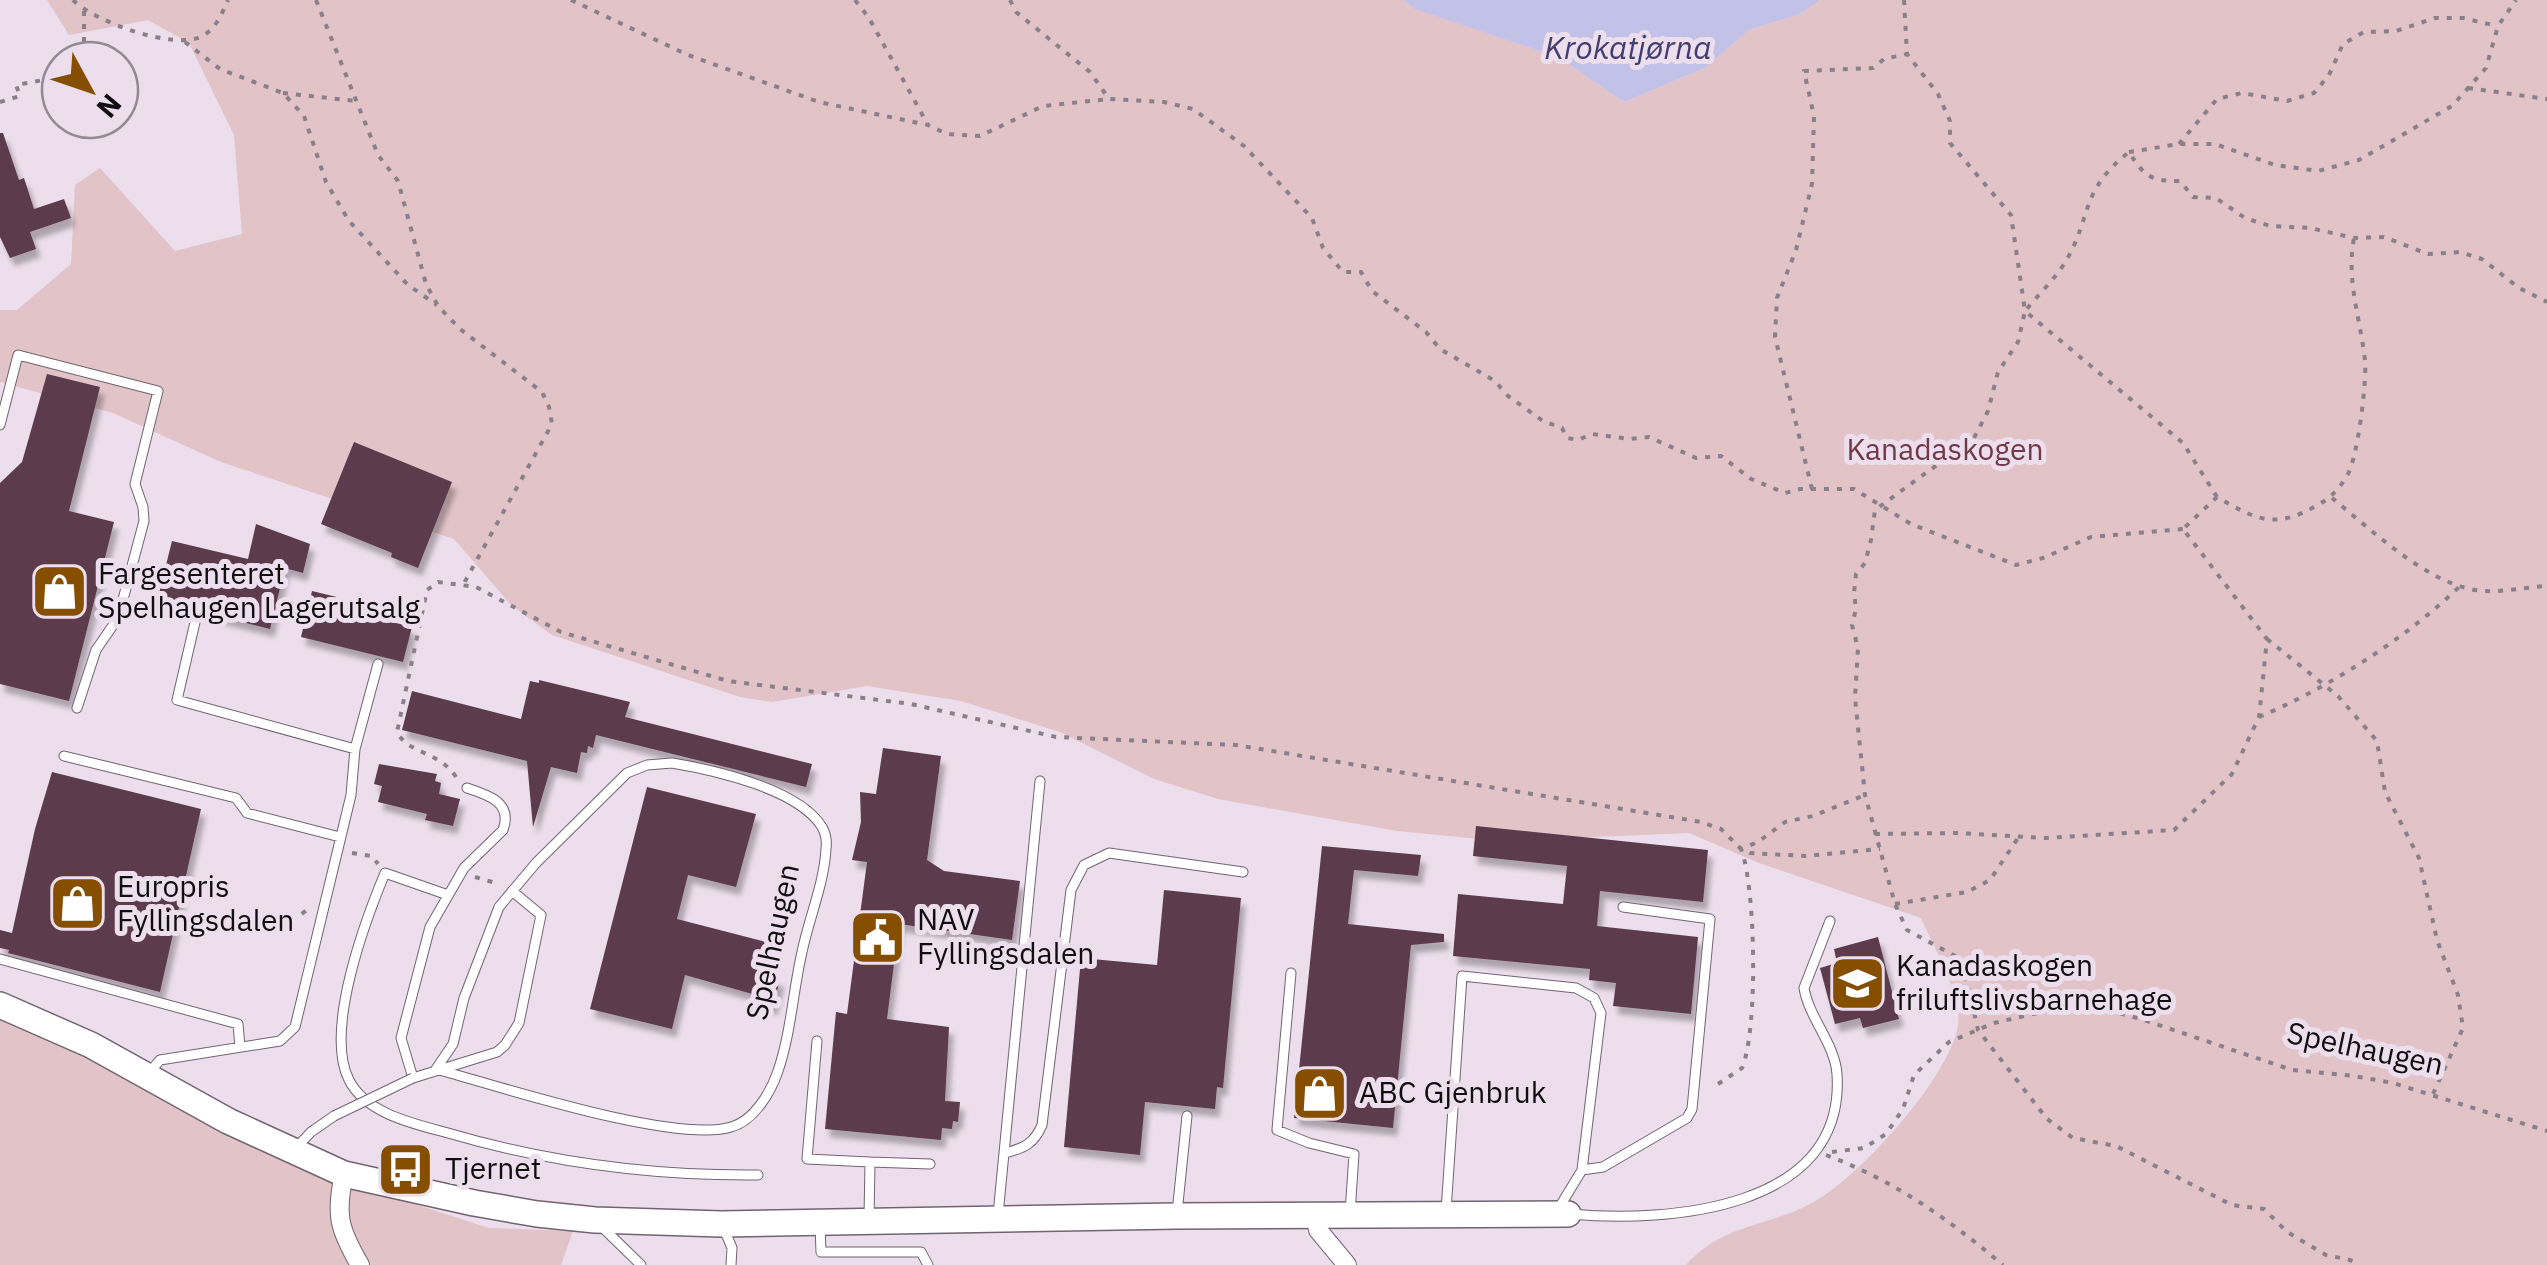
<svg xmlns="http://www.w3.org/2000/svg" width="2547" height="1265" font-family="'IBM Plex Sans',sans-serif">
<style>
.green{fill:#e1c3c8}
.water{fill:#c2c2e8}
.building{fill:#5b3b4d;filter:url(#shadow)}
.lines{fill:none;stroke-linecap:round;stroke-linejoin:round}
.lane-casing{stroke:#706471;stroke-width:11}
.street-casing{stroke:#706471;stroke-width:20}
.secondary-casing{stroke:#706471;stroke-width:28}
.path{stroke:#8a808a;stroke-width:4;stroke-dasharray:5 8;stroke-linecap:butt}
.lane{stroke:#fff;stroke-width:9}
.street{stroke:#fff;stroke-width:18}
.secondary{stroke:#fff;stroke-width:25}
.lane-bridge-casing{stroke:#706471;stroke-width:11;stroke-linecap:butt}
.lane-bridge{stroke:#fff;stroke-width:9}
.labels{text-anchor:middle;stroke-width:10;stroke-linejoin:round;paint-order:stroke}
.park-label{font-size:30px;fill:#723846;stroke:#ecdeec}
.poi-label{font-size:30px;fill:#110d11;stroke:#ecdeec;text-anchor:start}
.street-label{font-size:30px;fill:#110d11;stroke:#ecdeec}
.water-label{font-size:32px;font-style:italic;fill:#423e70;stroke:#ecdeec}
</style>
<defs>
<filter id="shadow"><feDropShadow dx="4.5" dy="8" stdDeviation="2.5" flood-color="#0004"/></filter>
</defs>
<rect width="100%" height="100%" fill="#ecdeec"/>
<path class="green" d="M47,0H1404L1416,9L1560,58L1624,102L1705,68L1749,30L1800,14L1820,0H2547V1265H1686C1722,1224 1763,1228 1808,1205C1855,1183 1949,1078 1958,1026C1963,997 1933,946 1921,918L1759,863L1689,833L1500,841L1397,831L1218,799L1154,779L1060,732L961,701L867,686L772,702L740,697L552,635L511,605L454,539L221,462L113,413L0,382V310H17L71,264L75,185L100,168L175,251L242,234L234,135L189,43L148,20L69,35Z
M0,1011L315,1172L489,1228L573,1231L561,1265H0Z"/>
<path class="water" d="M1404,0H1820L1800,14L1749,30L1705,68L1624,102L1560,58L1415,9Z"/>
<path class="building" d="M0,133H3L19,180L24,178L34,209L64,199L71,218L30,232L36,249L10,258L0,237Z
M47,374L100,387L69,511L114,522L69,701L0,684V483L22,462Z
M354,442L452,482L418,568L391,557L392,553L321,524Z
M256,524L310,544L303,573L285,568L270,629L157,601L172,541L248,559Z
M312,591L382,608L380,619L412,627L403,662L301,637Z
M539,680L630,702L625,717L812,764L806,787L596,735L593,748L588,746L587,753L581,752L577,773L551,767L533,827L527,761L402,730L412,691L521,719L530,681L539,683Z
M883,748L941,756L927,860L944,871L1020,881L1012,940L899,924L887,1019L949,1027L945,1101L960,1102L958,1122L953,1121L952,1129L942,1128L941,1140L825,1129L836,1012L847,1014L867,862L852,860L861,822L860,792L876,794Z
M379,764L437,774L435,781L441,783L439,794L460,799L453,826L425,820L427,814L378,802L382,786L374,784Z
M52,772L201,809L160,992L8,953L9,950L0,948V930L12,933L35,829Z
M647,787L756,814L736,887L688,875L677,919L774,944L766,976L780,979L773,1007L755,1002L756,995L685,975L672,1029L590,1009Z
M1476,826L1708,850L1703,902L1600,891L1597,926L1698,937L1691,1014L1613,1006L1616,983L1589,980L1590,969L1453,956L1458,894L1563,904L1567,866L1473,856Z
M1322,846L1421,855L1418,876L1354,870L1348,924L1444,934V942L1411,945L1393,1128L1294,1118Z
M1164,890L1241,898L1223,1088L1217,1087L1215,1109L1145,1102L1140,1155L1064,1147L1081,958L1157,965Z
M1878,937L1899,1019L1863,1028L1860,1018L1835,1024L1820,968L1837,963L1834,949Z"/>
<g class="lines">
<defs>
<path id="lane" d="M0,425L18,355L158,391L135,484L143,507L144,521L118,618L96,650L77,708
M196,618L177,700L355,749
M64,756L236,798L247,813L340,837
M672,763C714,770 799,789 822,827C826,834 827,841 826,849C824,884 809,918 802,952C793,991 791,1033 778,1071C771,1092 754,1121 731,1127C675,1144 498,1086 436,1069L453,1044L464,998L499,907L536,863L627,773L647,765Z
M467,788C489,795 513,803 503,830L464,868L430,927L401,1038L413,1078L497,1052L505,1045L519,1023L541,915L512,891
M448,895L385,873C365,921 324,1031 349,1080C366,1114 415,1124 448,1133C550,1163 652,1176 758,1175
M0,959L238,1024L240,1047
M1291,973L1277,1130L1309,1143L1354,1154L1350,1213
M817,1041L807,1159L870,1162L869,1218
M148,1074L160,1060L280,1041L295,1027L351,795L355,749L378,664
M295,1149L311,1132L334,1116
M1005,1153C1024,1148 1034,1144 1042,1125L1071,890L1084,865L1109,853L1243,872
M870,1162L930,1164
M1446,1211L1462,976L1576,988L1594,998L1601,1013L1582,1170
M1557,1211L1582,1170L1603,1167L1687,1118L1692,1109L1710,919L1623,907
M1177,1213L1187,1116
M1570,1214C1668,1223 1846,1210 1837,1074C1835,1044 1809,1018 1804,988L1830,921
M998,1215L1040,781
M600,1225L641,1265
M820,1225L821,1252H921L928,1265
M724,1229L732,1248L731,1265"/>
<path id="street" d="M344,1174C335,1215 339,1229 360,1265
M1316,1217L1318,1230L1347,1265"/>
<path id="secondary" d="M0,1005L91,1045L228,1121L344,1174L474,1203L537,1214L595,1220L721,1224L1176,1216L1568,1214"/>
</defs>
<use href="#lane" class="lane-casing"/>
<use href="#street" class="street-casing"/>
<use href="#secondary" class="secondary-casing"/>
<path class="path" d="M73,0C94,21 172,50 200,37C216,30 221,15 228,0
M316,0L378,155L398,181L426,284L438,306L460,329L542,392L549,407L552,424L463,585
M571,0L688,55L819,102L928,125L947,134L980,136L1043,106L1109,99
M855,0L869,18L928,125
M1010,0L1016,12L1090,72L1109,99L1164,102L1193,109L1244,146L1312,218L1323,248L1343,272H1361L1372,291L1426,332L1440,349L1495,381L1508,396L1543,421L1562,428L1567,438L1578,440L1592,434L1630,439L1649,437L1696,458L1721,456L1751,479L1785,493L1800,489H1854L1911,524L2016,565L2043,558L2091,537L2183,529
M1904,0L1907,54L1938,94L1950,121V143L2011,215L2025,311L2018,342L1998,372L1988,411L1974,438L1875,510L1871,540L1865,563L1856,574L1854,593L1856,609L1852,625L1858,648L1855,698L1865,795L1895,904L1907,930L1955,956L1968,986L1978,1030L2047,1119L2073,1138L2116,1146L2232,1205L2264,1209L2287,1232L2326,1255L2350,1260L2359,1265
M84,11V60
M185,42L220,69L283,93L304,116L326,182L349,221L408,285L437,305
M2468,88L2547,99
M283,93L356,101
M0,102L20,96L16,85L60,77
M2179,144L2217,99L2242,93L2287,101L2314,93L2329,75L2343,44L2364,32L2396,31L2435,18H2463L2497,26
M2129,152L2179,144H2215L2275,165L2318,171L2359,160L2452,106L2486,68L2498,26L2516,0
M1812,489L1775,337L1777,298L1796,250L1812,184L1814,116L1804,71L1873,68L1884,59L1907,54
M2217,497L2183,443L2025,311C2038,295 2055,279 2066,261C2093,214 2079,192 2129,152C2145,177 2150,181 2180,181L2193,197L2216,198L2245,218L2270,226L2310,228L2354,238L2384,237L2428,254L2460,252L2482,259L2519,288L2547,302
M2332,498C2372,530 2431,588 2484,591C2505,592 2527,587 2547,586
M2267,639L2338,696L2377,741L2385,792L2419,858L2437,940L2458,995L2463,1028L2433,1094
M2259,717C2328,688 2405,639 2459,587
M456,777C439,751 408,754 397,732L427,590L438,582L476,587L561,632L728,681L911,704L1056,737L1236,745L1701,822L1721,829L1741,849L1750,853L1805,856L1880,849
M1875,834L1958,833L2046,838L2174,830L2232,774L2259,717L2267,639L2183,529L2217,497C2255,519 2274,530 2316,506C2331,498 2340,488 2348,474C2358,455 2367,381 2365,360C2360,317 2346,280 2354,238
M352,853L372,856L378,864
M475,877L499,884
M1895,904L1967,892L1990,880L2018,838
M266,927L289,923L307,910
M1718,1084L1742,1068C1758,1031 1756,887 1741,849L1758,842L1785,822L1813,816L1865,795
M1832,1152L1864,1148L1886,1134L1903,1109L1914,1075L1949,1042L1994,1023L2081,1003L2141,1019L2292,1070L2354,1076L2393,1083L2547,1131
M1826,1155C1895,1181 1947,1218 2003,1265"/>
<use href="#lane" class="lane"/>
<use href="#street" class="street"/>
<use href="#secondary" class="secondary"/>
<defs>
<path id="lane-bridge" d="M334,1116L413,1078"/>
</defs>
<use href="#lane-bridge" class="lane-bridge-casing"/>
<use href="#lane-bridge" class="lane-bridge"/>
</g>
<defs>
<symbol id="shop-square" viewBox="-11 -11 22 22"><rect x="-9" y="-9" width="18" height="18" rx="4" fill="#864f00" stroke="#ecdeec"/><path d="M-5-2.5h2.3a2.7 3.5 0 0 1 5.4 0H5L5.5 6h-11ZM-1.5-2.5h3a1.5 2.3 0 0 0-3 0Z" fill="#fff"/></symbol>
<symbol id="civic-square" viewBox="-11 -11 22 22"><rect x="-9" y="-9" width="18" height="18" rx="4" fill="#864f00" stroke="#ecdeec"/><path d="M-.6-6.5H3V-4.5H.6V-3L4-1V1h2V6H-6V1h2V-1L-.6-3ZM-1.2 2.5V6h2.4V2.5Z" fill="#fff"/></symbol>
<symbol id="school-square" viewBox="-11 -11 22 22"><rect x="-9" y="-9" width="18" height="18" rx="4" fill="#864f00" stroke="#ecdeec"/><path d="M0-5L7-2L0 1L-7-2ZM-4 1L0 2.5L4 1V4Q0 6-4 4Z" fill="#fff"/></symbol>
<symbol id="bus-square" viewBox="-11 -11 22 22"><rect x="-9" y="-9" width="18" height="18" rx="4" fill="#864f00" stroke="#ecdeec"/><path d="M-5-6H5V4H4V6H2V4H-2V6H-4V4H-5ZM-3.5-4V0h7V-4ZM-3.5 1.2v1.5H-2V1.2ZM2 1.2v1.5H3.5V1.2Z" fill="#fff"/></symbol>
</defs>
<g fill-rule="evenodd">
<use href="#shop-square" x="28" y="560" width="63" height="63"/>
<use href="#shop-square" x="46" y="872" width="63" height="63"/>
<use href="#civic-square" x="846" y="906" width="63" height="63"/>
<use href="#school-square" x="1826" y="952" width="63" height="63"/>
<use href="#shop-square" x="1288" y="1062" width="63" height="63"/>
<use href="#bus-square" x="374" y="1138" width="63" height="63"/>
</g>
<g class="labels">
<g class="park-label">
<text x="1945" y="460">Kanadaskogen</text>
</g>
<g class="poi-label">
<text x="98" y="584">Fargesenteret<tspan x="98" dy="34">Spelhaugen Lagerutsalg</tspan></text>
<text x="117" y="897">Europris<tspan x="117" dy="34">Fyllingsdalen</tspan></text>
<text x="917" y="930">NAV<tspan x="917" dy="34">Fyllingsdalen</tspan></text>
<text x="1896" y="976">Kanadaskogen<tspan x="1896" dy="34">friluftslivsbarnehage</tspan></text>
<text x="1359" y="1103">ABC Gjenbruk</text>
<text x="445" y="1179">Tjernet</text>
</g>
<g class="street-label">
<text transform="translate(773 942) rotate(-78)" y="10">Spelhaugen</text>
<text transform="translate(2365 1049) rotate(12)" y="10">Spelhaugen</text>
</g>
<g class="water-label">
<text x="1628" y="59">Krokatjørna</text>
</g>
</g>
<g transform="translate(90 90) rotate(130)"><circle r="48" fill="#ecdeec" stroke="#948a94" stroke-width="2.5"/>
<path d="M0-8L18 38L0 25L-18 38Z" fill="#864f00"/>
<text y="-15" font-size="28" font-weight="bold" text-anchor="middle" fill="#110d11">N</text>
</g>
</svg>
